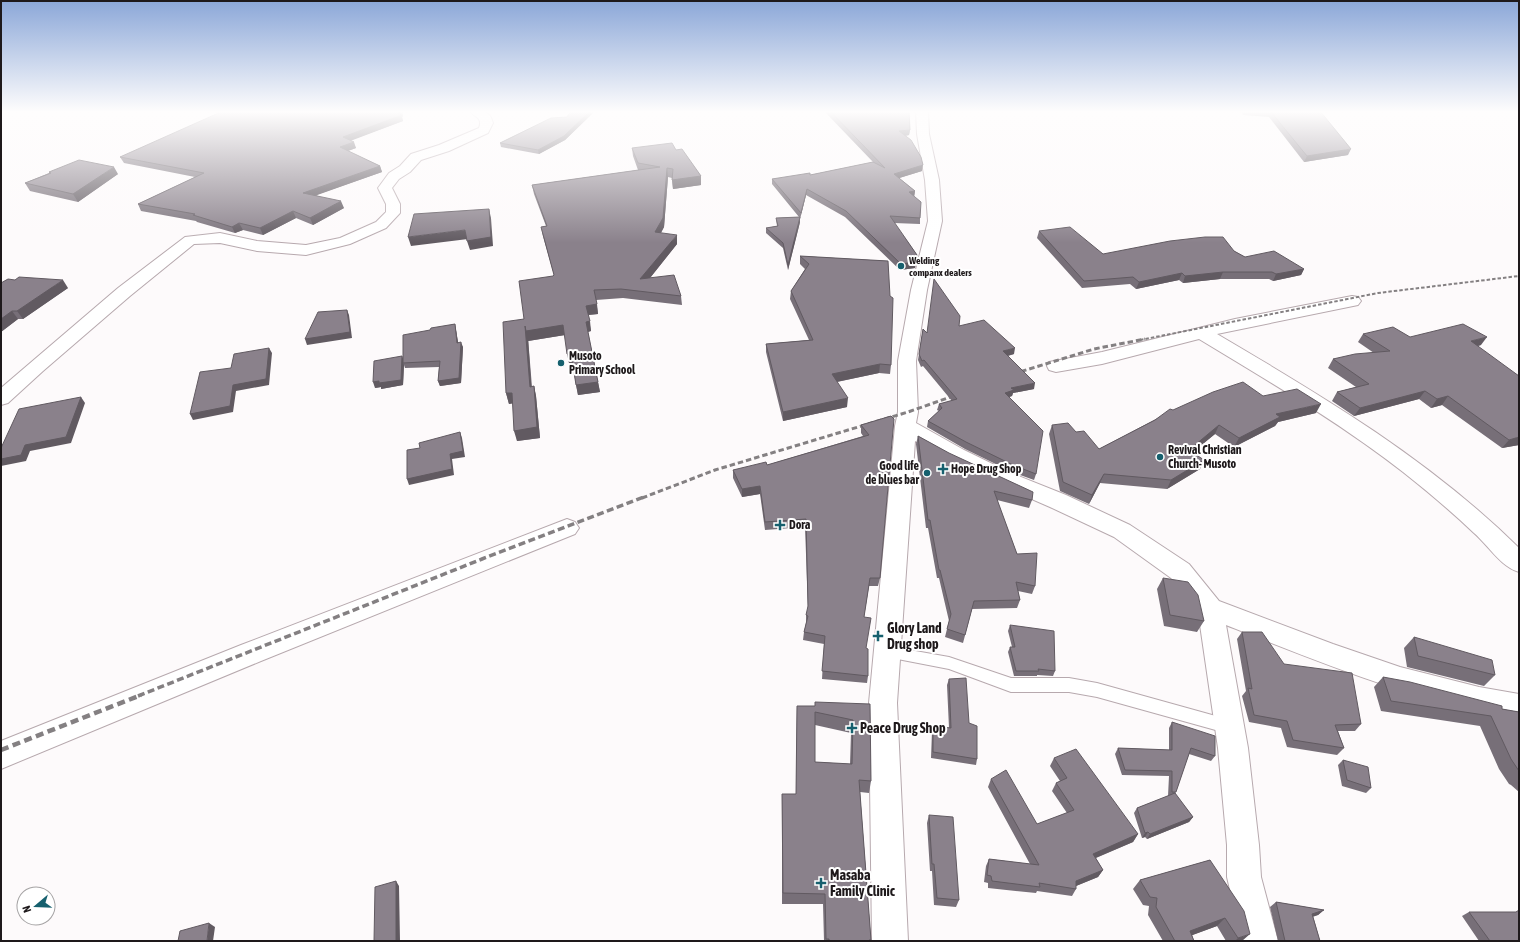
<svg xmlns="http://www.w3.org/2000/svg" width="1520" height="942" font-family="'Asap Condensed',sans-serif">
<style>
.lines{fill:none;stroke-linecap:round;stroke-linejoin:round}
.service-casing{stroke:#b7a9ae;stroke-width:2}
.minor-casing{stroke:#b7a9ae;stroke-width:2}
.secondary-casing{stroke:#b7a9ae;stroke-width:2}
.service{fill:#fff;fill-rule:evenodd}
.minor{fill:#fff;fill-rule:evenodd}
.secondary{fill:#fff;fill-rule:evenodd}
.rail-far3{stroke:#848082;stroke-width:2;stroke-dasharray:3.5 2;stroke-linecap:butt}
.rail-far2{stroke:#848082;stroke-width:3;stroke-dasharray:5.5 3;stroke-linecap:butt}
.rail-far1{stroke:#848082;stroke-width:3.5;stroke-dasharray:7 3.5;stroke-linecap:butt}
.rail{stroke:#848082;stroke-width:4.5;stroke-dasharray:8 4.5;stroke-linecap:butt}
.wall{fill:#776f78;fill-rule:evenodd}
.shaded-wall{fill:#615a61}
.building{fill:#8a818b;stroke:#615a61;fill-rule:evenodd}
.poi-dot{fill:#16606e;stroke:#fff;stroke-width:1.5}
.labels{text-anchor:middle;stroke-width:4;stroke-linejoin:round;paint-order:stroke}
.far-poi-label{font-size:10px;font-weight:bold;fill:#1e191b;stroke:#fff;text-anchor:start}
.poi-label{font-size:12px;font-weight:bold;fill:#1e191b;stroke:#fff;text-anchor:start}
.near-poi-label{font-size:14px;font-weight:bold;fill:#1e191b;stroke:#fff;text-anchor:start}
</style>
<rect width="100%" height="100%" fill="#fdfafb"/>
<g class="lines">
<defs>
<path id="service" d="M887,646L949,657L1011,678H1069L1097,683L1230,720L1236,722L1238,727L1236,732L1230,734L1097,697L1069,692H1011L949,669L882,656L880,652L882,648Z"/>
<path id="minor" d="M470,111C483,111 489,109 493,123L488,133L449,151L421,160L410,172L399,179L392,188L400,204V213L386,228L350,244L306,255L257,251L220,243L194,244L130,296L43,371L8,403L1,405V388L118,288L185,237L220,233L257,241L306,245L340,238L376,222L386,212V204L378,188L389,173L400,166L411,154L439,145L479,128C483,117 475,118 470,111Z
M916,111H928L929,134L939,180L942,221L927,290L916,361L918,412L916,423L964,450L1011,473L1066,495L1130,525L1189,564L1219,601L1333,644L1400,667L1479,687L1519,694V720C1415,701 1324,664 1226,625L1248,748L1259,845L1261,877L1278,941H1242L1227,877V845L1218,748L1198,611L1171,578L1114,537L1050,507L995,483L948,460L915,441L897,703L908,941H872L869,703L895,426L898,412V361L911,290L928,221L925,180L917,134Z
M1352,296L1358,297L1361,301L1358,305L1217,334C1324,397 1430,460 1519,548V572C1501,567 1488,545 1474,533C1451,511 1427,491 1403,472C1339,422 1268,381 1199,339L1102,364L1056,372L1049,370L1047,366L1049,362L1102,352L1235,319Z"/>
<path id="secondary" d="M567,519L575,522L579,528L575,534L261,661L1,769V741L241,645Z"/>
</defs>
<use href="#service" class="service-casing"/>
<use href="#minor" class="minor-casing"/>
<use href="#secondary" class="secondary-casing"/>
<use href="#service" class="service"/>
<use href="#minor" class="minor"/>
<use href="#secondary" class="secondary"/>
<path class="rail-far3" d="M1140,340L1378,293L1519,276"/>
<path class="rail-far2" d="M1013,374L1094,349L1145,339
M642,498L715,470L908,412L959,394"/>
<path class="rail-far1" d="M138,696L482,559L644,497"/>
<path class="rail" d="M1,750L141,695"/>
</g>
<path class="wall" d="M571,111H595L565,140L539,154L501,147L500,143L567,117Z
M824,111H909L910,130L909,135L905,136L922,171L899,178L915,191L914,197L920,218V224L894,223L917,255L915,268L900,270L845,217L806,195L800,219V218V222L788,270L783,248L766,233V228L777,226L776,218L799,217L772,184V179L810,175L873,162Z
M1241,111H1320L1348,155L1304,162L1269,117L1243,115Z
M403,116L402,117L403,121L351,140L356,148L348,151L380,166L382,172L316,195L344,208L313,225L296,218L263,235L243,230L235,233L197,222L196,221L141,211L138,204L195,177L124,163L120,157Z
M632,148L676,150L701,176V185L673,189L672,178L668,177L664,227L661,233L677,244L650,278L681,296L682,305L623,298L596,300L598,314L588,315L591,331L588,332L600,392L578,395L572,363H569L565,335L528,341V338L532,387L534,386L536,396L540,438L517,441L513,403L509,404L506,393L524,319L554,275L543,236L541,227L546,226L534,194L532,185L638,170L633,156Z
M49,172L118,174L78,202L30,191L25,183L49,173Z
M1039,231L1103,254L1234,251L1245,257L1304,269L1301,275L1273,281L1269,279H1220L1183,283L1179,280L1136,289L1130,284L1082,288L1037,238Z
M800,256L888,261L891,365L890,374L879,373L837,382L847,407L783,421L766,352V344L809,340L790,299L791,291L805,269L800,264Z
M1,283L68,288L23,319H18L1,332Z
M455,324L458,342L463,347L461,383L440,386L438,381L439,367L405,368L404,365L403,385L381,389V387L375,388L402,356L403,359L430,330Z
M959,326L1014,354L1008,356L1034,389L1013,393L1012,396L1009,397L1036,474L1034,480L1012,472L965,449L927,427L928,421L939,411L937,410L939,404L952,401L923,366L921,367L918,360L923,329L926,332Z
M1363,334L1410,337L1481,345L1478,346L1519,445L1502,448L1442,405L1431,408L1419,399L1354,416L1332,401L1337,392L1356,387L1328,368L1333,359L1374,353L1358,342Z
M1263,396L1316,413L1278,422L1275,426L1234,447L1215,434L1192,452L1200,469L1167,489L1100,483L1089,504L1060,491L1049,434L1052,425L1076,432L1099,449L1173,410Z
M891,416L880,578L878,586H869L864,617L868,676L867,683L822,679L824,644L803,640L804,632L806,623V615L808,609L805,527L765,530L760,494L742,497L733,478V470L767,465L863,436L861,433V425Z
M918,436L1032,500L1029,508L997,500L1017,554L1035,586L1032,594L1018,591L1020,600L1017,608L972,609L963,643L945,637L949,621L939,578H937L928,528H926L916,444Z
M1163,578L1204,621L1197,632L1164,626L1157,589Z
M1010,625L1055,671L1053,676L1037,675V676H1014L1008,652L1010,647H1012L1008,631Z
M1242,632L1361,724L1355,731H1338L1344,748L1337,755L1287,747L1281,728L1249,722L1242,696L1246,691L1237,639Z
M1414,637L1495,675L1484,686L1407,667L1404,648Z
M1383,677L1502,709L1519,712V792L1511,785L1509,784L1499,769L1480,726L1381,711L1374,687Z
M949,679L977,759L976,765L931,758L932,731L933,726L949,728L947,685Z
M870,704L871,781L869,793L860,792L871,940V941H824L823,904H782V794H796L797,706H815ZM815,725L851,733L850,764L815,762Z
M1172,722L1215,756L1211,761L1189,754L1175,794L1193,817L1189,822L1147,839L1145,837L1142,838L1134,813L1137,808L1168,796L1169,776L1122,775L1115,754L1118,748L1169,750V728Z
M1054,758L1138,834L1133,842L1096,858L1103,870L1098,877L1076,886V889L1072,896L1037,891L1036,893L988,888V883L984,882L986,866L989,859L1030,864L988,787L991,779L1037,824L1067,813L1052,791L1056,783L1060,781L1050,766Z
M1343,760L1371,788L1366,793L1342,786L1338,765Z
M929,815L959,900L956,907L934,905L932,871H930L927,823Z
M1210,860L1242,941H1226L1217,926L1192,935L1194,941H1163L1148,915L1149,906L1143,905L1133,889L1140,880Z
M1276,902L1324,910L1318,915L1313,916L1320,941H1278L1270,907Z
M1469,912H1516L1519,941H1479L1462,916Z"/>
<path class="shaded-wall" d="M400,111H402L403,116L402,117L403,121L345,143L343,137Z
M590,111H595L565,140L539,154L538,150Z
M910,130L909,135L898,137L899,131Z
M354,142L356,148L342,153L340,147Z
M1351,149L1348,155L1304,162L1307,156Z
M923,165L922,171L893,180L894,174Z
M380,166L382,172L306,199L303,193Z
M114,167L118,174L78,202L73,194Z
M667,168L668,177L664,227L656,241L655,232Z
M701,176V185L673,189L672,180Z
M807,189L806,195L800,219L801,213Z
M915,191L914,197L909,192Z
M341,201L344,208L313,225L310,218Z
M489,209L491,218L493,246L470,250L467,241Z
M293,211L296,218L263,235L260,228Z
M800,217V222L788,270V265Z
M239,223L243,230L235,233L232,227Z
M465,230L468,239L411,246L408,237Z
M677,235V244L642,288L640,279Z
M917,255L915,268L900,270L901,264Z
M1304,269L1301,275L1273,281L1276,274Z
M1223,272L1220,279L1183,283L1185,276Z
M1182,273L1179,280L1136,289L1139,282Z
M63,280L68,288L23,319L17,311Z
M597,304L598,314L587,315L586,306Z
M347,310L349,315L352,338L307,345L305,339Z
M12,311L18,319L1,332V319Z
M590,321L591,331L587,332L586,322Z
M455,324L459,348L457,343Z
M563,325L565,335L528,341V338L532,397L530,387L525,326Z
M1487,337L1481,345L1465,349L1471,341Z
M461,342L463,347L461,383L440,386L438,381Z
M269,348L272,353L269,385L236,391L233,412L193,420L190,414L233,385Z
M1015,348L1014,354L1002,357L1003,351Z
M571,353L573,363H569L567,354Z
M402,356L404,362L403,363L404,365L403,385L381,389V387L375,388L373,382Z
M880,364L879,373L831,383L832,374Z
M598,382L600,392L578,395L576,385Z
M1035,383L1034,389L1013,393L1012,396L1003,399L1005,393L1011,388Z
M534,386L536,396L540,438L517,441L514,431Z
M1425,391L1419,399L1354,416L1360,408Z
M506,393H512L515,403L509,404Z
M1448,396L1442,405L1431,408L1437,399Z
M81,397L85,403L71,443L30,451L26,461L1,466V459L25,445Z
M848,398L847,407L783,421V412Z
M1321,404L1316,413L1278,422L1275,426L1234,447L1239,438L1276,414Z
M1219,425L1215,434L1185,459L1189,450Z
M460,432L462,438L465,457L452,459L454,475L409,485L407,479L450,454Z
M1519,437V445L1502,448L1509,440Z
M1204,460L1200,469L1167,489L1171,480Z
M1104,474L1100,483L1089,504L1092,495Z
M760,486V494L742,497V489Z
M1193,817L1189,822L1147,839L1150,834Z
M1148,832L1145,837L1142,838L1145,833Z
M1138,834L1133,842L1088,861L1093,854Z
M1103,870L1098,877L1071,888L1076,881Z
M396,881L399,886L400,941H396Z
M1324,910L1318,915L1307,919L1312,914Z
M1225,918L1217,926L1182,939L1190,931Z
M209,923L215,927L213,941H207Z
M1250,934L1242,941H1235L1238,938Z"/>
<path class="building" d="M223,111H400L397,113L402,115L343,137L354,142L340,147L380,166L303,193L341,201L310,218L293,211L260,228L239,223L232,227L193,215L195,214L138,204L204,173L120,157Z
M571,111H590L564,136L538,150L500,143L551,118L567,117Z
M830,111H909L910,130L899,131L911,140L921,157L923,165L894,174L915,191L909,192L921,202L920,218L890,216L917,255L916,262L901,264L846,211L807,189L801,213L772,179L810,173V175L873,162L885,168Z
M1267,111H1320L1351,149L1307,156L1271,112Z
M672,143L676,150L682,149L701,176L672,180L673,169L667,168L663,218L655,232L677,235L640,279L674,275L681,296L621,289L594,290L597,304L586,306L590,321L586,322L598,382L576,385L571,353L567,354L563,325L526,331L525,326L530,387L534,386L537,427L514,431L512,393H506L503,322L524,319L519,281L553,276L554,275L541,227L547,226L532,185L660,167L638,163L632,148Z
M79,160L114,167L73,194L25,183L51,173L49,172Z
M489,209L491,237L467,241L465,230L408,237L414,214Z
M800,217L788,265L783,243L766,228L778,226L776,218Z
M1070,227L1103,254L1170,241L1205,237H1223L1234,251L1245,257L1274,251L1304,269L1276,274L1272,272H1223L1185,276L1182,273L1139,282L1133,277L1084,281L1039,231Z
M800,256L888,261L890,296L893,298L891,365L880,364L832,374L848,398L783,412L766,344L813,340L791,291L809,264Z
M19,277L63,280L17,311H12L1,319V283L8,279L15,280Z
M934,279L960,316L959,326L984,320L1015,348L1003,351L1035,383L1011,388L1014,390L1005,393L1043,431L1036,474L1013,465L966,442L928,421L942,408L939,404L957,399L924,360L922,361L919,354L923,329L927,333Z
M347,310L350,332L305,339L318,312Z
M455,324L457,343L461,342L459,378L438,381L440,361L403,363V335L430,330L431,328Z
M1463,324L1487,337L1471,341L1519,376V437L1509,440L1448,396L1437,399L1425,391L1360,408L1337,392L1369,384L1333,359L1355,354L1390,351L1363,334L1393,327L1410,337Z
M269,348L266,379L233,385L230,406L190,414L200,372L231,368L234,354Z
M402,356L401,380L379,383V381L373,382L374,361Z
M1243,382L1263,396L1297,389L1321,404L1276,414L1280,417L1239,438L1219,425L1189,450L1204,460L1171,480L1104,474L1092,495L1063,482L1052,425L1068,423L1076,432L1084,431L1099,449L1155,420L1170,409L1173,410L1213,392Z
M81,397L66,437L25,445L21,455L1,459V448L19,409Z
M891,416L894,419L880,578H870L864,617L871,618L866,648L868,649V676L822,671L825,636L804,632L808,616L806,615L808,606L806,519L765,522L760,486L742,489L733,470L766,462L767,465L869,435L861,425Z
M460,432L463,451L450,454L452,469L407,479V450L420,448L419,443Z
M918,436L949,453L1033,492L1032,500L994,491L1017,554L1037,553L1035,586L1016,582L1020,600L974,601L965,635L947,629L951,614L940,570H939L930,520H928Z
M1163,578L1188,582L1198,595L1204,621L1170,615Z
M1010,625L1054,631L1055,671L1038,669L1039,671H1016L1010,647H1015Z
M1242,632H1262L1284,664L1352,673L1361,724L1335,725L1344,748L1293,740L1287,721L1254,715L1248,688L1252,689Z
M1414,637L1492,660L1495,675L1418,656Z
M1383,677L1410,682L1502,706V709L1519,712V771L1511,759L1491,716L1391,701Z
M966,678L969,723L977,726V759L933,752V726L951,728L949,679Z
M815,702L870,704L871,781L859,780L871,940H869V941H829V939H826L825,894L783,893L782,794H796L797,706H815ZM815,712L853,720L852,764L815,762Z
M1172,722L1215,736V756L1191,748L1176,792H1172V771L1125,770L1118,748L1172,750Z
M1076,749L1138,834L1093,854L1103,870L1076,881V889L1039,883L1040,887L992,881L991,876L987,875L989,859L1039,865L991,779L1006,770L1037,824L1074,810L1056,783L1067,778L1054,758Z
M1343,760L1368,767L1371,788L1347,780Z
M1175,793L1193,817L1150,834L1148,832L1145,833L1137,808Z
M929,815L953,817L959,900L937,898L934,864H932Z
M1210,860L1244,911L1250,934L1238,938L1225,918L1190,931L1194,941H1175L1156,907L1157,898L1150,897L1140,880Z
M396,881V941H374L375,887Z
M1276,902L1324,910L1312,914L1320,941H1285Z
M1519,910V941H1490L1469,912H1516Z
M209,923L207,941H178L180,931Z"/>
<linearGradient id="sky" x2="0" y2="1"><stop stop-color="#8ba7d8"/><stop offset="0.46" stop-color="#fefdfd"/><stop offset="1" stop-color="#fefdfd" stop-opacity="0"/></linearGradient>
<rect width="1520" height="243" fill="url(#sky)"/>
<g class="poi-dot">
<circle cx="901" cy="266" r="4"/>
<circle cx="561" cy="363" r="4"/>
<circle cx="1160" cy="457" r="4"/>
<path d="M941 463h4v4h4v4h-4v4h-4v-4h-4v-4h4z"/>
<circle cx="927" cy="473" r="4"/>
<path d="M778 519h4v4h4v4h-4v4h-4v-4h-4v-4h4z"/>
<path d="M876 630h4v4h4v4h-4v4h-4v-4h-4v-4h4z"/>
<path d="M850 722h4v4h4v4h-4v4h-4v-4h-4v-4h4z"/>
<path d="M819 877h4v4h4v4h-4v4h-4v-4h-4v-4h4z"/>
</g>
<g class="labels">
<g class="far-poi-label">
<text x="909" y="264">Welding<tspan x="909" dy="12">companx dealers</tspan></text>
</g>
<g class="poi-label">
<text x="569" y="360">Musoto<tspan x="569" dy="14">Primary School</tspan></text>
<text x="1168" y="454">Revival Christian<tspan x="1168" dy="14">Church- Musoto</tspan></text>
<text x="919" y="470" text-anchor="end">Good life<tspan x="919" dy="14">de blues bar</tspan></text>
<text x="951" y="473">Hope Drug Shop</text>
<text x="789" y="529">Dora</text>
</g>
<g class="near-poi-label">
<text x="887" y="633">Glory Land<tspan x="887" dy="16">Drug shop</tspan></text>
<text x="860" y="733">Peace Drug Shop</text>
<text x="830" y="880">Masaba<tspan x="830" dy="16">Family Clinic</tspan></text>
</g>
</g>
<rect width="1520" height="942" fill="none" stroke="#1e191b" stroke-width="4"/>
<g transform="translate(36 906) rotate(251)"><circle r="19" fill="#ffffff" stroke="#a5a3a4"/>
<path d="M0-3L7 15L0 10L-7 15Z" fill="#16606e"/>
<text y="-6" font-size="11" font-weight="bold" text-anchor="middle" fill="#1e191b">N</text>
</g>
</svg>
